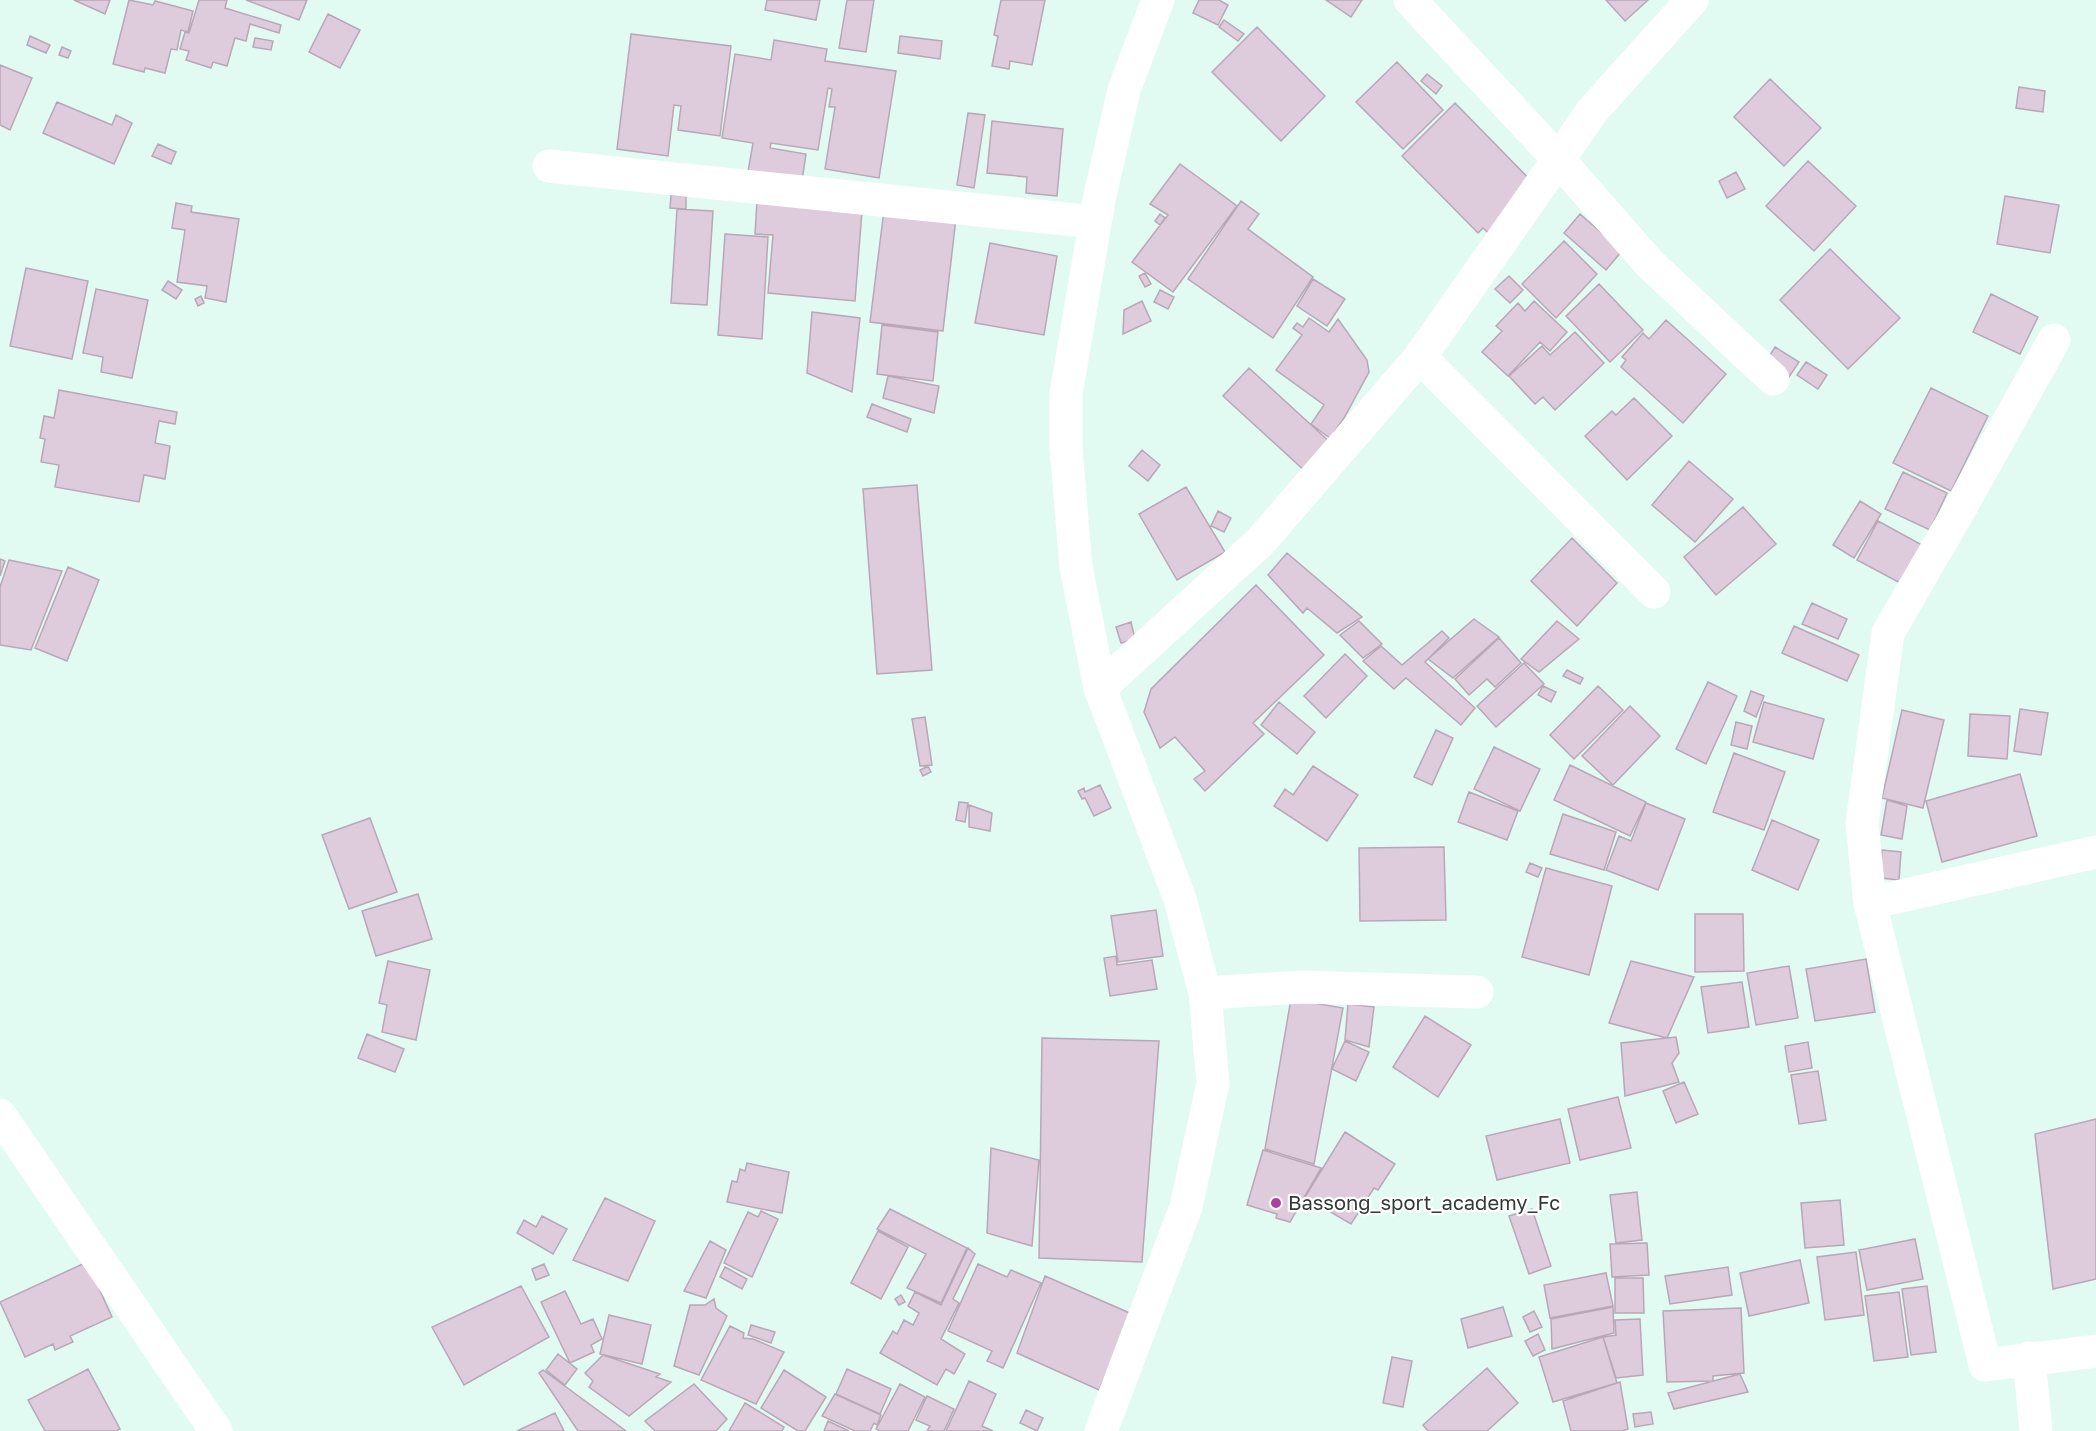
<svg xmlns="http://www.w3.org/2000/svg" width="2096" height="1431" font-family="'Golos Text',sans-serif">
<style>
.building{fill:#decbdb;stroke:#b9a7b7;stroke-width:1.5}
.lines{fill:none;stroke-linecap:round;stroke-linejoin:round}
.minor{stroke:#fff;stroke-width:33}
.poi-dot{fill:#a940a2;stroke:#fff;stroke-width:2}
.labels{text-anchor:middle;stroke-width:4.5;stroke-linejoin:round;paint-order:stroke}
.poi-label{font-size:20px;fill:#303b37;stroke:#fff;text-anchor:start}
</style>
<rect width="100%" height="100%" fill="#e1fbf2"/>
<path class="building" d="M74,0H110L105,14Z
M129,0L153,5L155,1L193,11L188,32L181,30L177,50L171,49L165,73L145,68L144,72L113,64Z
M199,0H227L225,8L281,25L279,33L250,24L246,41L235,38L227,66L213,62L211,68L186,60L189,51L180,49L185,32L189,33Z
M246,0H307L299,20Z
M767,0H820L816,20L765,10Z
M847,0H874L866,52L839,48Z
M1001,0H1045L1032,65L1010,61L1009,69L992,66L998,36L994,35Z
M1199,0H1219L1228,5L1218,25L1193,13Z
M1326,0H1362L1351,17Z
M1606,0H1648L1625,21Z
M328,14L360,30L340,68L309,52Z
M1224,20L1244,34L1238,41L1219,27Z
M1257,27L1325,96L1281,141L1212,72Z
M631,34L731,46L720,136L678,130L681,106L674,105L668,156L617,149Z
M30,36L50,45L46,53L27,45Z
M900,36L942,41L940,59L898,53Z
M255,38L273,41L271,50L253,47Z
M774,40L827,49L825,61L896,71L879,178L825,169L835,107H829L832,89L828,88L818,150L771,143L770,148L806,154L802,181L748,172L753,143L722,138L735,54L771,60Z
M62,47L71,51L68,58L59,55Z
M1397,62L1443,110L1403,149L1356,102Z
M0,65L32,78L10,130L0,125Z
M1427,74L1442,86L1436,94L1421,81Z
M1770,79L1821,128L1784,166L1734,117Z
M2019,87L2045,91L2043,112L2016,108Z
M57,102L112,125L116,115L132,123L114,164L43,133Z
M1455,103L1539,189L1498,242L1483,228L1478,233L1402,156Z
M968,113L985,115L974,188L957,185Z
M992,121L1063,129L1057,196L1026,193L1027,177L987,173Z
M158,144L176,152L171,164L152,156Z
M1808,161L1856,206L1814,251L1766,206Z
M1180,164L1237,206L1173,292L1132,262L1168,215L1150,204Z
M1736,172L1745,189L1727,198L1719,181Z
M671,195L686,196V209L670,208Z
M2005,196L2059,205L2050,253L1997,244Z
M757,201L862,211L855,301L768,293L773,235L755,234Z
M1241,201L1259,214L1248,229L1313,277L1273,338L1188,279Z
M176,203L192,206L191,212L239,219L226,302L205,298L207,286L177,282L185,230L172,228Z
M677,209L713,211L707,305L671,303Z
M884,210L956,218L943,331L870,322Z
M1160,214L1165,218L1160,225L1155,221Z
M1580,214L1622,251L1606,270L1564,233Z
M725,234L768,237L762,339L718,335Z
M1564,241L1597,274L1556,318L1522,284Z
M990,243L1057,256L1044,335L975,323Z
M1830,249L1900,318L1848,369L1780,300Z
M26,268L88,281L72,359L10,346Z
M1145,273L1151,284L1145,287L1139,276Z
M1509,276L1523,290L1510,303L1495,289Z
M1313,279L1345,299L1327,326L1297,306Z
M168,281L182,290L176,299L162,290Z
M1599,284L1643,330L1610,362L1566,316Z
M96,289L148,300L132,378L101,372L103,357L83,353Z
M1160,290L1174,297L1168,309L1154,302Z
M1991,294L2038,317L2020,354L1973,332Z
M201,296L204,303L198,306L195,299Z
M1142,301L1151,321L1123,334L1124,310Z
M1534,301L1567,332L1550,351L1540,342L1508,376L1482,352L1502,331L1496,326L1518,303L1525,311Z
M812,312L860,318L852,392L807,373Z
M1309,318L1329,332L1338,319L1367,360L1369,372L1344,418L1334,432L1335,442L1311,424L1324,405L1276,370L1302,335L1293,328L1297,323L1303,327Z
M1666,320L1726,374L1683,423L1621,367L1626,360L1622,357L1643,333L1649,339Z
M882,325L938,332L933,381L877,374Z
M1575,332L1604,363L1555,410L1543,397L1535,404L1509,376L1542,346L1550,355Z
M1775,347L1799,362L1783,386L1760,371Z
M1806,362L1827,375L1818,389L1797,375Z
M1249,368L1333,445L1307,473L1223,396Z
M888,376L939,386L934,413L883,398Z
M1931,388L1988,416L1951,491L1893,463Z
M59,390L177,412L175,424L159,421L155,443L170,446L165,479L144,475L139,502L55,487L59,465L41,462L45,439L40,438L44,416L54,418Z
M1634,398L1672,436L1627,480L1585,436L1612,411L1616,415Z
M872,404L911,419L907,432L867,417Z
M1142,450L1160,465L1148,481L1129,466Z
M1689,461L1733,499L1695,542L1652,505Z
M1903,472L1947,493L1930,530L1885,509Z
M917,485L932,670L877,674L863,489Z
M1186,487L1225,552L1177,580L1139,514Z
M1860,501L1881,514L1854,558L1833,545Z
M1743,507L1776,544L1716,595L1684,557Z
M1218,511L1231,518L1224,532L1211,526Z
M1878,521L1922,545L1902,584L1857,560Z
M1572,538L1617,583L1577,626L1531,581Z
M1287,553L1362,617L1337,633L1307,608L1303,613L1268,575Z
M0,559L5,561L0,576Z
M9,560L62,571L31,650L0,645V587Z
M68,567L99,580L67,661L35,648Z
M1256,585L1324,655L1253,723L1264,734L1205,791L1194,779L1205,771L1175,737L1160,748L1144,712L1151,689Z
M1812,603L1847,619L1838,639L1802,624Z
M1474,619L1499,637L1453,678L1428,659Z
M1359,621L1382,644L1363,658L1340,635Z
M1557,621L1579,639L1539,672L1521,659Z
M1131,622L1135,639L1121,643L1116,627Z
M1794,626L1859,655L1847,681L1782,653Z
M1442,631L1449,638L1425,662L1475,708L1461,725L1406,678L1394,689L1363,661L1381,646L1402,665Z
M1499,638L1521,663L1495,687L1487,679L1469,695L1455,679Z
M1345,654L1367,676L1326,718L1304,696Z
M1524,663L1544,684L1496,727L1477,706Z
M1567,670L1583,678L1580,684L1563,676Z
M1708,682L1737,696L1706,764L1676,749Z
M1543,686L1556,692L1551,702L1538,695Z
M1598,686L1623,710L1574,759L1550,735Z
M1751,691L1764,696L1756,717L1744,711Z
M1279,702L1315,732L1297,754L1261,725Z
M1764,702L1824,719L1813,759L1753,742Z
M1630,706L1660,736L1613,785L1582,756Z
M2020,709L2048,713L2041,755L2014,751Z
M1902,710L1944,720L1923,808L1882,798Z
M1970,714L2010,716L2007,759L1968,756Z
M925,717L932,765L920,766L912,719Z
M1736,722L1752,726L1747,749L1731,745Z
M1436,730L1453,738L1432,785L1414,777Z
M1494,747L1540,769L1520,811L1474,789Z
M1734,753L1785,772L1764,830L1713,812Z
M1570,765L1646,802L1630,836L1554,800Z
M928,766L931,772L923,776L920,770Z
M1313,766L1358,795L1327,841L1274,806L1285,789L1293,795Z
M2020,774L2037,836L1942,862L1926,801Z
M1100,785L1111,808L1094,816L1085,798L1082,799L1078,791L1084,788L1085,792Z
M1469,792L1518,811L1507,840L1458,822Z
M1887,800L1907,806L1902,839L1881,835Z
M959,802L968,803L965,822L956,820Z
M1646,803L1685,819L1658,890L1606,870L1619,836L1631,841Z
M969,805L992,813L990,831L969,827Z
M1563,814L1616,832L1604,870L1550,854Z
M370,818L397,892L349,909L322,835Z
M1772,820L1819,840L1798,890L1752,870Z
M1444,847L1446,920L1360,921L1359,848Z
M1882,850L1901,852L1899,880L1880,878Z
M1530,863L1542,868L1538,877L1526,872Z
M1546,868L1612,886L1589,975L1522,957Z
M418,894L432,939L376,956L362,911Z
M1156,910L1163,956L1118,962L1111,916Z
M1695,914H1743L1744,971L1695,972Z
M1116,956L1117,965L1152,960L1157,989L1110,996L1104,958Z
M1866,959L1875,1012L1815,1021L1806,969Z
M388,961L430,970L416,1040L382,1032L387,1005L379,1003Z
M1631,961L1694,977L1667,1038L1609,1023Z
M1789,966L1798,1018L1756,1025L1747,973Z
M1742,982L1749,1027L1708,1033L1701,987Z
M1291,999L1343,1008L1314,1164L1265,1149Z
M1348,1004L1374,1007L1369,1047L1345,1040Z
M1425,1016L1471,1045L1438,1097L1393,1067Z
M367,1034L404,1049L395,1072L358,1058Z
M1676,1037L1679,1053L1672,1063L1679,1082L1625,1096L1621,1043Z
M1042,1038L1159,1041L1142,1262L1039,1258Z
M1345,1041L1369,1052L1356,1081L1332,1069Z
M1808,1042L1812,1068L1789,1072L1785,1046Z
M1818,1071L1826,1120L1799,1124L1791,1075Z
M1684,1082L1698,1114L1676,1123L1663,1091Z
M1618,1097L1631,1148L1580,1160L1568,1109Z
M1560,1119L1570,1163L1497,1180L1486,1136Z
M2096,1119V1279L2053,1289L2035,1134Z
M1345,1132L1395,1164L1378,1190L1374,1188L1351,1224L1305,1197Z
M991,1148L1039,1160L1032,1246L987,1233Z
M1263,1150L1321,1168L1290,1222L1276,1218L1277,1214L1247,1205Z
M747,1163L789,1172L782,1213L727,1202L732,1181L737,1182L740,1169L745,1171Z
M1637,1192L1642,1240L1616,1243L1610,1195Z
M605,1198L655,1221L628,1281L573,1260Z
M1840,1200L1844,1245L1805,1248L1801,1203Z
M890,1209L967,1248L941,1303L907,1288L926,1254L877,1229Z
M1532,1209L1551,1266L1529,1274L1509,1216Z
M761,1211L778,1219L752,1277L724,1263L748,1212L758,1217Z
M542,1216L567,1229L553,1254L517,1233L524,1220L536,1227Z
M878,1231L908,1247L881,1299L851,1283Z
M1915,1239L1923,1279L1867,1290L1859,1250Z
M710,1241L726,1250L706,1298L684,1291Z
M1647,1243L1649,1275L1612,1277L1610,1244Z
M968,1248L975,1254L953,1299L959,1303L941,1339L965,1354L954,1374L946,1369L937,1385L880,1353L893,1331L897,1334L904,1320L913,1325L919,1313L908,1306L915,1292L941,1305Z
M1856,1252L1864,1315L1825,1320L1817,1257Z
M1800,1260L1809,1303L1749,1316L1740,1273Z
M87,1262L112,1317L70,1336L73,1342L55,1350L53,1344L25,1357L0,1302Z
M544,1264L549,1275L536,1280L532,1269Z
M978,1264L1007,1277L1011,1270L1041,1283L1003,1368L987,1361L992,1351L948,1331Z
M725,1267L747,1279L742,1289L720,1277Z
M1728,1267L1732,1295L1670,1304L1665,1276Z
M1606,1273L1613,1306L1550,1318L1544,1285Z
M1045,1276L1132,1314L1099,1390L1017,1353Z
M1615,1278H1643L1644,1313H1615Z
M521,1286L549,1337L464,1385L432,1327Z
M1927,1286L1936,1352L1911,1355L1902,1289Z
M565,1291L581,1324L593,1319L602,1339L591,1345L594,1352L570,1363L541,1302Z
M1899,1292L1908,1357L1874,1361L1865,1296Z
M901,1295L905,1302L899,1305L895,1299Z
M714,1299L716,1308L727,1316L699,1375L674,1366L690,1305H705Z
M1503,1307L1512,1336L1468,1348L1461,1319Z
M1613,1307L1614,1333L1552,1349L1551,1319Z
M1741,1308L1744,1373L1713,1376V1381L1667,1382L1663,1311Z
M1534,1311L1542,1327L1530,1332L1523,1317Z
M609,1315L651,1325L642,1364L600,1354Z
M1640,1319L1643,1375L1616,1378L1603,1337L1616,1335L1615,1320Z
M751,1325L775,1332L771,1343L748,1335Z
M730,1326L744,1333L743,1338L753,1339L784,1352L756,1404L701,1380Z
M1538,1334L1545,1350L1533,1356L1525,1341Z
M1603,1337L1617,1383L1553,1402L1539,1357Z
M558,1354L577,1369L565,1385L546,1370Z
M603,1355L660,1374L656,1377L671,1382L629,1416L589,1387L593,1381L585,1373Z
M1392,1357L1412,1361L1403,1407L1383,1403Z
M1487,1368L1518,1403L1487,1431H1428L1423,1425Z
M88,1369L120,1429L116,1431H45L28,1400Z
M847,1369L891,1389L880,1414L836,1394Z
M543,1370L626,1431H578L539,1373Z
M784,1370L826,1397L805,1431H798L761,1408Z
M1740,1374L1748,1392L1674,1409L1668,1393Z
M969,1381L996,1394L982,1426L993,1431H946Z
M1620,1382L1628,1429L1622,1431H1571L1563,1401Z
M694,1384L727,1419L716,1431H655L645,1421Z
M900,1384L925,1397L908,1431H880L876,1429Z
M835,1394L881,1415L877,1425L874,1423L870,1431H855L822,1416Z
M927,1396L954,1409L944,1431H927L930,1426L916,1420Z
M745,1403L784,1427L782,1431H729Z
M1026,1410L1043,1418L1037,1431L1020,1423Z
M1651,1412L1653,1424L1635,1427L1633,1414Z
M555,1413L564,1431H517Z
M828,1421L849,1431H824Z"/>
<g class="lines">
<path class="minor" d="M1410,0L1559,160L1650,264L1773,379
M549,166L1095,222
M2054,340L1961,507L1888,633L1862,823L1870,903L1985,1365L2096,1351
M1420,357L1654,592
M1100,688L1261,541L1420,357L1593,110L1692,0
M1870,903L2096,852
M1205,993L1302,987L1477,992
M0,1115L216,1431
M2029,1358L2036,1431
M1101,1431L1186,1207L1213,1083L1205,993L1180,899L1100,688L1076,567L1066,448V394L1099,200L1124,90L1158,0"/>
</g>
<circle class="poi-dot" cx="1276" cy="1203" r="6"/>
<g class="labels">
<g class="poi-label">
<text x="1288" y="1210">Bassong_sport_academy_Fc</text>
</g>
</g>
</svg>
